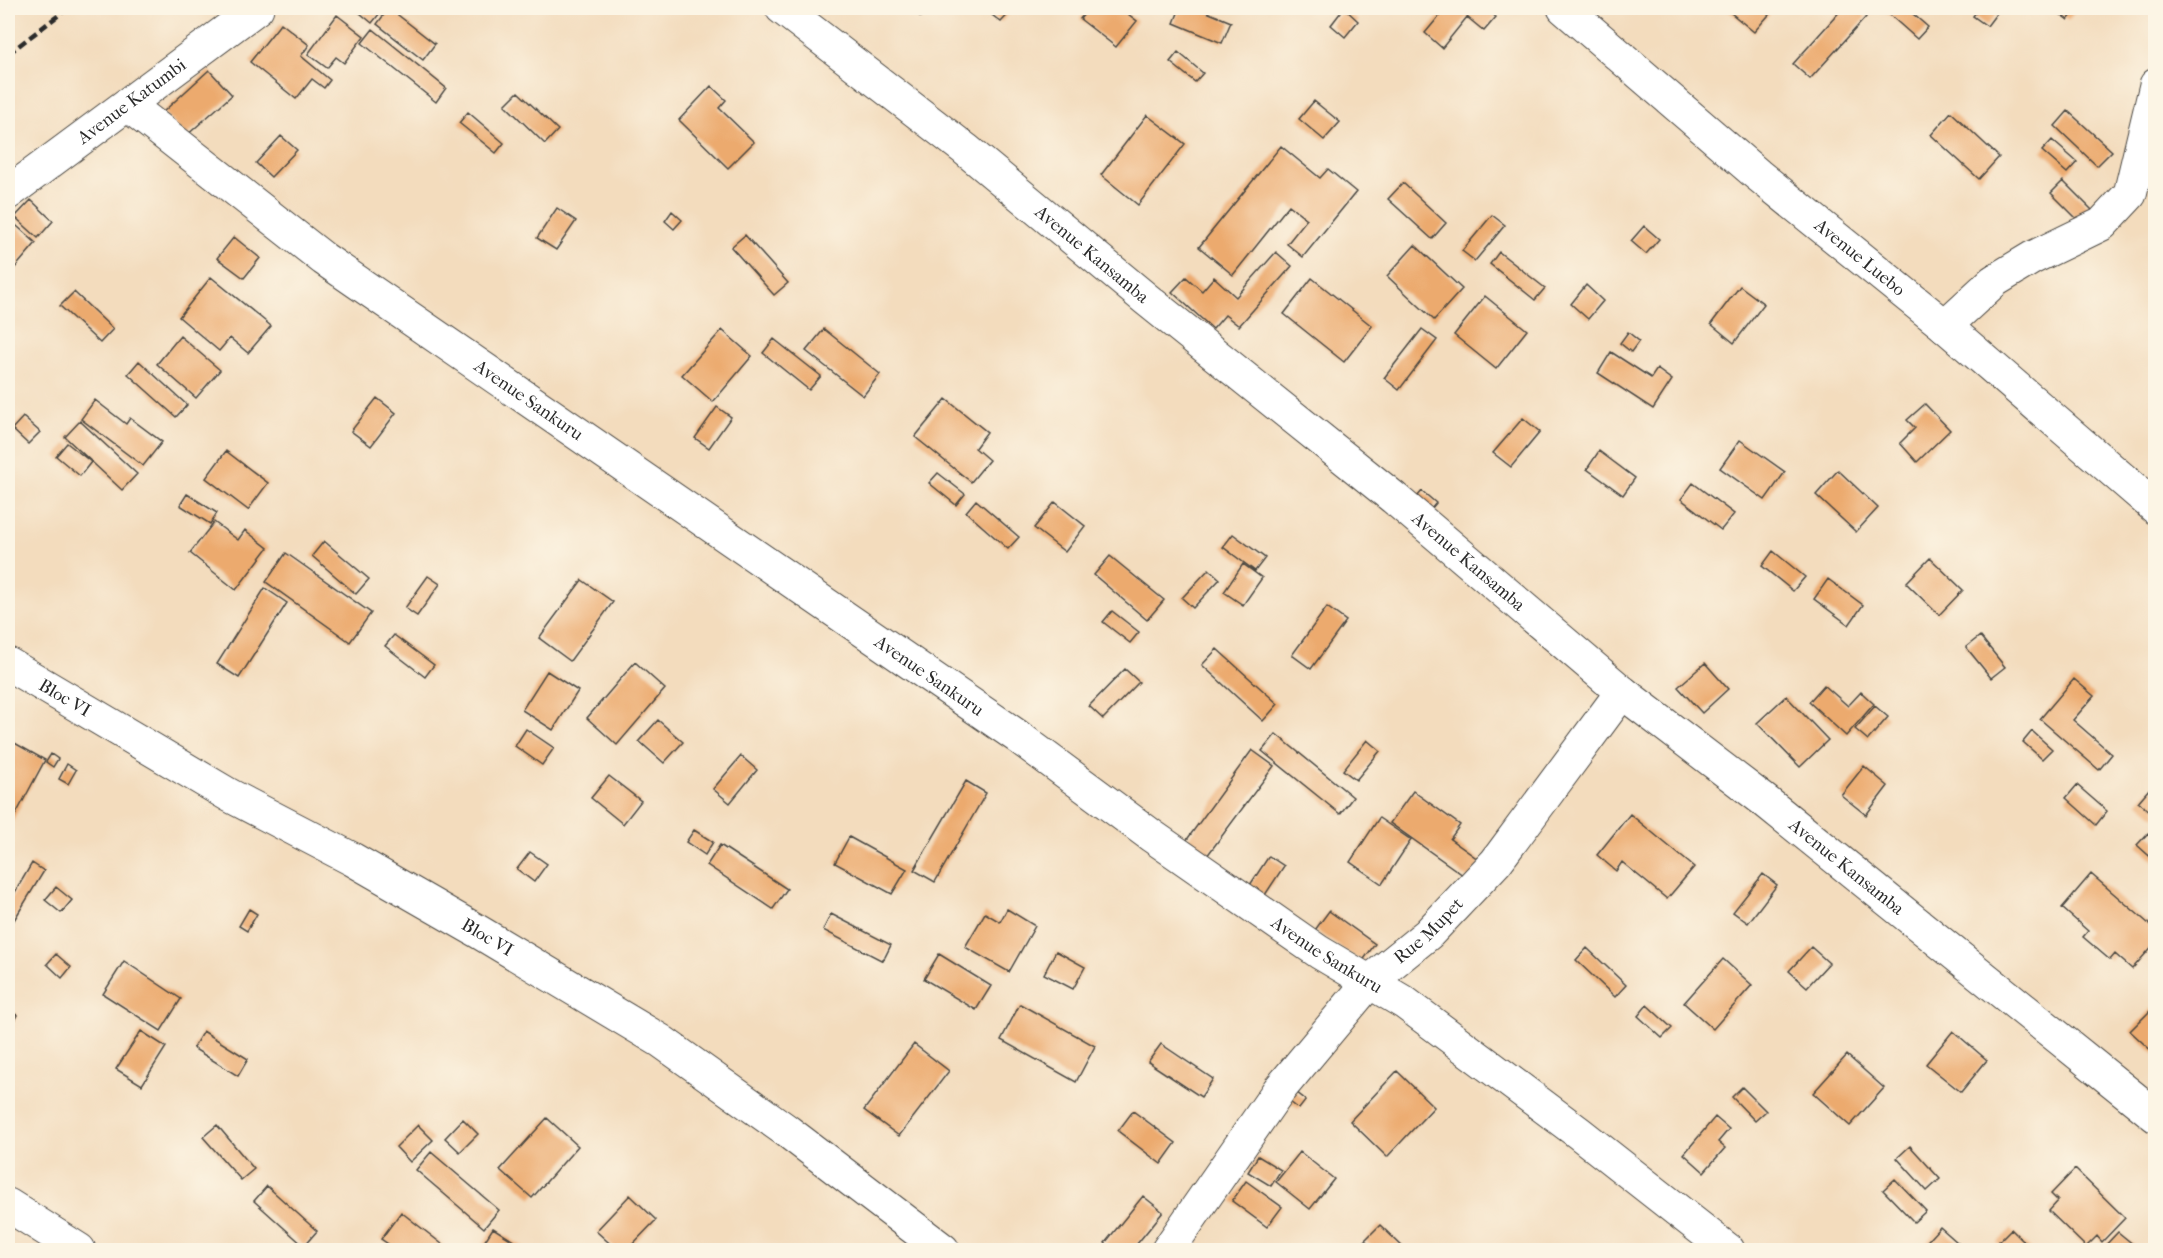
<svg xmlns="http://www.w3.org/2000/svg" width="2163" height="1258" font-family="'IM FELL French Canon',serif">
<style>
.building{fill:#ecaa6e}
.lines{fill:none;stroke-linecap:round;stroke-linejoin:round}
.street-casing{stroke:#494641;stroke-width:35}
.street{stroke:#fff;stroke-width:33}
.rail{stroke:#2b2b2b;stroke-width:4.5;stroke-dasharray:9 4.5;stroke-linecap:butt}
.labels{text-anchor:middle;stroke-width:6;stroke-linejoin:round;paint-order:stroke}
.street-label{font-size:18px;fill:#2b2b2b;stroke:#fcf5e5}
</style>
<rect width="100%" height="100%" fill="#fcf5e5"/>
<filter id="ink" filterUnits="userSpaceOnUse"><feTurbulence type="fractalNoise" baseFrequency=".0167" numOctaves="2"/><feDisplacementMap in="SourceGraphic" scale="12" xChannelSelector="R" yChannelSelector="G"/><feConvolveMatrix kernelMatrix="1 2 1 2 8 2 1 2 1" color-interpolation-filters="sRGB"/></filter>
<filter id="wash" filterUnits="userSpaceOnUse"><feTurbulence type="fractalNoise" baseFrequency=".008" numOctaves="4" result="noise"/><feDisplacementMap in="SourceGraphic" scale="24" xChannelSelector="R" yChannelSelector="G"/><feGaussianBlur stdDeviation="1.35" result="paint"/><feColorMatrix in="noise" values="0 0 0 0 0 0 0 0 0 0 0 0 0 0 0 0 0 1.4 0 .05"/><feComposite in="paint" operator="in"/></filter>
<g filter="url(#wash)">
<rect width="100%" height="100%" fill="#f3dcbd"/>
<g id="blocks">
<path class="building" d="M354,8H384L372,23Z
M389,8L435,44L423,60L377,24Z
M909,8H929L921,17Z
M983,8H1014L1001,22Z
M1089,8H1120L1137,21L1116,47L1080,19Z
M1180,8H1197L1231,22L1222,43L1174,23Z
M1344,8L1358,21L1345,37L1331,25Z
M1446,8H1485L1496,17L1484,31L1467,17L1442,48L1425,33Z
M1725,8H1775L1754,32Z
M1843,8H1855L1866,17L1810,79L1793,64Z
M1882,8H1906L1928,27L1917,39Z
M1979,8L1999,10L1987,26L1973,16Z
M2052,8H2078L2068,20Z
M337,15L364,36L344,63L336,57L327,68L308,54Z
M281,23L309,45L301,56L330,80L324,88L312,79L296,99L250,62Z
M373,29L446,88L436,102L362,43Z
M1178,52L1203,73L1195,82L1170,62Z
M209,70L232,95L185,137L163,112Z
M711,86L726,100L719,108L754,142L728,168L679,120Z
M518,92L558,130L545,144L505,105Z
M1314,101L1340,122L1324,140L1299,119Z
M2068,111L2112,151L2097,166L2055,126Z
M468,112L504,143L496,153L459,123Z
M1951,112L1999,157L1979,179L1931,135Z
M1147,115L1185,144L1138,205L1101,175Z
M281,136L297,150L271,177L256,163Z
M2052,140L2077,162L2067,173L2042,151Z
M1281,146L1320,178L1328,169L1356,192L1303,257L1287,244L1307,219L1289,205L1233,275L1199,247Z
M2063,181L2093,211L2081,223L2051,193Z
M1403,183L1446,223L1432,239L1388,199Z
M31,200L53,221L38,238L15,217Z
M557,208L576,221L556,250L537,238Z
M672,211L682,220L674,229L665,221Z
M1492,215L1505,225L1475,261L1462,251Z
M9,219L36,243L8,276V220Z
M1644,226L1659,239L1646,254L1631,241Z
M745,235L788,283L774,295L731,247Z
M234,237L260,258L244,278L217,258Z
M1415,245L1462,289L1434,320L1387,276Z
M1276,252L1292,266L1239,326L1225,315L1213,329L1172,292L1186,277L1202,291L1214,277L1236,297Z
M1499,252L1545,288L1535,300L1490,264Z
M211,277L271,326L248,353L230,338L219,351L179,317Z
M1312,278L1372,326L1344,362L1284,314Z
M1586,285L1603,301L1588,319L1571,304Z
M1740,286L1764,304L1734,343L1711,324Z
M74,292L113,329L100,343L60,306Z
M1485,296L1527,330L1496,369L1454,335Z
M824,329L880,374L863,396L806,351Z
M1422,329L1437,340L1399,390L1384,378Z
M722,330L752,356L713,402L682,375Z
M1628,332L1639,341L1631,352L1620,343Z
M180,336L220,370L196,398L157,364Z
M774,339L821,376L809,390L763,353Z
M1611,352L1651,378L1657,369L1672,380L1653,409L1598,373Z
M139,361L187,405L176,417L128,374Z
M377,398L396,413L371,446L351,431Z
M946,399L987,432L975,448L989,460L971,482L915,437Z
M95,400L126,424L130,418L162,442L143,466L81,419Z
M1925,404L1950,430L1917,462L1900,443L1915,428L1907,420Z
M717,407L731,417L709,448L695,438Z
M23,417L40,432L28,444L12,429Z
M1523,418L1540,432L1511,467L1493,453Z
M80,421L137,474L122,490L65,437Z
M1740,440L1785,472L1765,500L1720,468Z
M67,443L91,462L80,476L56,456Z
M226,451L268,483L248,510L206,478Z
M1599,451L1635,478L1623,495L1587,469Z
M1838,470L1878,508L1856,532L1816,495Z
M938,473L965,494L956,505L929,483Z
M1693,483L1734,514L1721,530L1681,499Z
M1422,491L1436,503L1427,514L1413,502Z
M187,494L217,513L210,524L180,505Z
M976,500L1019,537L1008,549L966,512Z
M1055,502L1085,526L1065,552L1034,528Z
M214,522L238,540L245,530L268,548L236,590L190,553Z
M1233,534L1265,558L1255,571L1223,547Z
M324,541L369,579L356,594L312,556Z
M1773,551L1805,577L1793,591L1762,566Z
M286,553L371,613L350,642L266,582Z
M1110,556L1164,600L1147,620L1094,575Z
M1930,558L1963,590L1939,615L1906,583Z
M1243,564L1262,578L1243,605L1224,592Z
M1209,569L1220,579L1193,608L1182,598Z
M428,576L440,584L417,616L405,608Z
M1828,579L1863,605L1849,625L1814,599Z
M582,580L613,602L570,661L539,638Z
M265,588L287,603L239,678L217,664Z
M1327,607L1346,621L1311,669L1292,655Z
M1112,611L1139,632L1130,643L1103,622Z
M394,635L434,665L425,677L385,646Z
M1980,636L2005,667L1991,678L1966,647Z
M1217,649L1278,704L1263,721L1202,665Z
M635,662L665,689L617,745L587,718Z
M1705,663L1728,689L1702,713L1678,687Z
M1125,669L1139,682L1103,719L1089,706Z
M547,671L578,691L553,730L522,710Z
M2074,679L2094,696L2073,720L2112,754L2099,770L2040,719Z
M1824,685L1848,706L1861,692L1874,704L1846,736L1809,702Z
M1786,696L1828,740L1800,767L1757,723Z
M1875,706L1888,717L1868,740L1855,729Z
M658,720L683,742L664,763L639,741Z
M526,729L554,748L542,765L515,746Z
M2032,731L2052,749L2042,759L2023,742Z
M1276,734L1353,797L1340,814L1262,751Z
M1367,740L1380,751L1356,780L1343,770Z
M11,741L45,760L8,829V749Z
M1252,750L1274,766L1204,860L1183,845Z
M51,754L58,759L53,767L46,762Z
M741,756L757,770L730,803L713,789Z
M67,764L76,770L68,784L59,779Z
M1864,766L1888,786L1866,815L1841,795Z
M609,776L641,801L623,824L591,798Z
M966,781L986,793L935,882L914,870Z
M2077,785L2107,811L2096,825L2066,798Z
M2150,788L2156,792V817L2138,802Z
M1413,791L1460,825L1450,839L1482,862L1470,880L1390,823Z
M1630,814L1694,867L1667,899L1622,862L1616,871L1597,855Z
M1379,818L1411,840L1382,884L1350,862Z
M694,830L713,842L705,855L686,842Z
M2148,833L2156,840V862L2137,845Z
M849,837L907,869L892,894L835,863Z
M720,845L787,889L773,909L707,865Z
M530,852L547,864L534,882L517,869Z
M1269,856L1284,866L1263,898L1248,888Z
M32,863L44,871L11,925L8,922V904Z
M1763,874L1777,885L1748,923L1733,912Z
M2091,874L2156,930V942L2132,969L2115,954L2110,960L2083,937L2088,931L2062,908Z
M56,887L72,900L61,913L45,900Z
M249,909L257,914L247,931L239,926Z
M1007,909L1035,926L1009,972L965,947L985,913L1000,922Z
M1329,911L1375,944L1362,962L1315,930Z
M831,914L891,945L883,961L823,930Z
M1811,947L1829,963L1807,987L1789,971Z
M1587,948L1626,985L1615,997L1576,960Z
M1056,951L1085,967L1073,989L1044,974Z
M56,954L71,967L62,978L47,964Z
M939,954L991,986L976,1010L924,979Z
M1723,959L1752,985L1713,1029L1684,1003Z
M124,961L181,999L161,1031L103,994Z
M1020,1004L1095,1046L1076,1082L1001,1040Z
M1647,1005L1672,1028L1662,1038L1638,1016Z
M2156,1005V1055L2130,1031Z
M8,1010L17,1015L8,1031Z
M141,1031L166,1047L142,1085L116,1069Z
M203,1031L248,1059L238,1076L193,1048Z
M1953,1031L1987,1060L1961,1092L1926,1064Z
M914,1044L949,1071L899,1136L864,1110Z
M1161,1044L1213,1079L1201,1097L1148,1062Z
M1847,1055L1884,1088L1850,1126L1813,1093Z
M1397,1071L1434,1107L1387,1157L1350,1121Z
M1287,1085L1306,1100L1299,1109L1280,1094Z
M1742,1087L1766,1111L1755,1121L1732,1097Z
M1133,1111L1176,1143L1161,1164L1118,1131Z
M1715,1117L1729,1129L1718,1142L1725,1148L1704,1172L1684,1154Z
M547,1118L578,1146L532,1198L500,1170Z
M463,1119L478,1134L460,1152L445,1138Z
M217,1125L254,1169L241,1180L203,1137Z
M418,1125L433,1140L410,1162L396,1147Z
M1910,1146L1940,1179L1927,1191L1897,1158Z
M431,1152L499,1210L484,1228L416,1170Z
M1300,1152L1334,1179L1310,1209L1276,1182Z
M1258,1156L1281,1170L1271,1186L1248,1172Z
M2075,1169L2125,1218L2102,1242L2097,1236L2086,1247L2049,1211L2058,1201L2051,1194Z
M1895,1179L1926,1211L1914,1222L1883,1190Z
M1246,1181L1282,1207L1267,1227L1232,1201Z
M267,1186L317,1231L304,1246L254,1201Z
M630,1195L656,1220L627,1250H617L596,1231Z
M1143,1196L1163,1212L1132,1250H1113L1105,1243Z
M401,1212L447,1248L445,1250H397L381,1239Z
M1380,1225L1406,1250H1375L1365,1240Z
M1940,1227L1966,1250H1919Z
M493,1228L528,1250H479Z
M2011,1229L2032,1250H2004L1997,1243Z
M2118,1232L2140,1250H2101Z"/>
</g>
</g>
<g filter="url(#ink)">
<use href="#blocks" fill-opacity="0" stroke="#494641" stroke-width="1.5"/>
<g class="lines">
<defs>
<g id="street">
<path id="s1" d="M782,8L965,149L1146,299L1394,498L1622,692L1765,801L2156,1116"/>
<path id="s2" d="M1564,8L1758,175L1945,326L2156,508"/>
<path id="s3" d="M128,105L324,259L1017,736L1152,836L1319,952L1405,1003L1579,1133L1728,1250"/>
<path id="s4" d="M8,193L257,8"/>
<path d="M1945,326L1994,281L2032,258L2102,224L2130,194L2156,85"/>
<path id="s5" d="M8,664L229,795L352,859L479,932L661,1041L787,1131L943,1250"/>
<path d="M8,1205L79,1250"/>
<path id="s6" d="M1168,1250L1279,1090L1370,981L1428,934L1496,862L1622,692"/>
</g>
</defs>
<use href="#street" class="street-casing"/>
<use href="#street" class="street"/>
<path class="rail" d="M8,54L68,8"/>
</g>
</g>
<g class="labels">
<g class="street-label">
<text dy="6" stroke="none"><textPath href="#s4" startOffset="154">Avenue Katumbi</textPath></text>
<text dy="6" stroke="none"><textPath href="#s1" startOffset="396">Avenue Kansamba</textPath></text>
<text dy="6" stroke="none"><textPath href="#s2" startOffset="387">Avenue Luebo</textPath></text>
<text dy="6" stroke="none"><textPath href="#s3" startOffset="498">Avenue Sankuru</textPath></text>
<text dy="6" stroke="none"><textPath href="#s1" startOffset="882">Avenue Kansamba</textPath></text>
<text dy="6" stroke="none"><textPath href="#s3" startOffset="984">Avenue Sankuru</textPath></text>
<text dy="6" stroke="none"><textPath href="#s5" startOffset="66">Bloc VI</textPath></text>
<text dy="6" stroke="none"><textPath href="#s1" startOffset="1368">Avenue Kansamba</textPath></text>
<text dy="6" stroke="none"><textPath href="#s6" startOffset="414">Rue Mupet</textPath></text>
<text dy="6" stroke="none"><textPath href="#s5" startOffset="552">Bloc VI</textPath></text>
<text dy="6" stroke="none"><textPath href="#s3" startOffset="1470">Avenue Sankuru</textPath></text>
</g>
</g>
<rect width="2163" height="1258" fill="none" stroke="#fcf5e5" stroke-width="30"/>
</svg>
